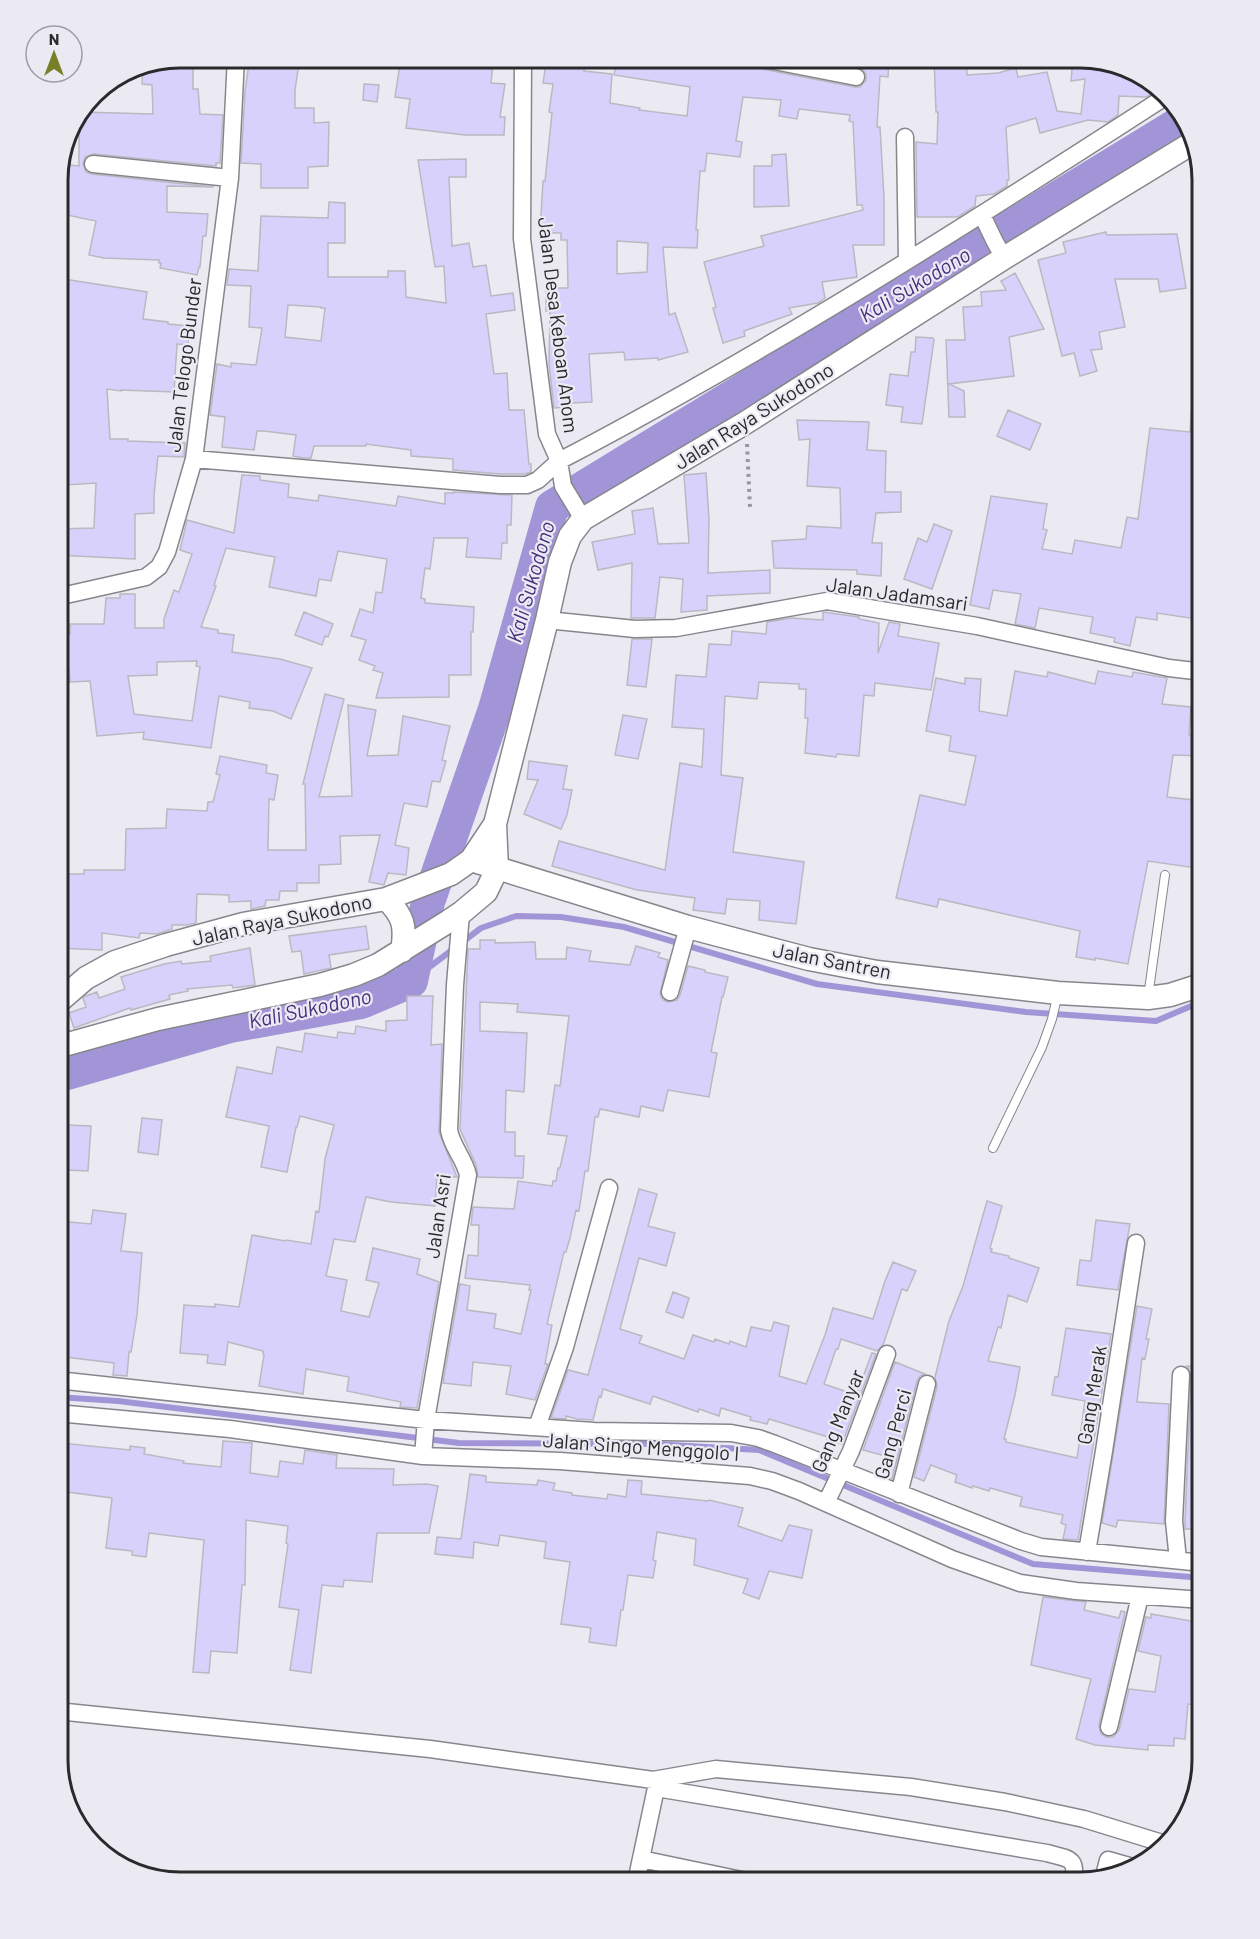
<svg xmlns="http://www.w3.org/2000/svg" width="1260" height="1939" font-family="Barlow,sans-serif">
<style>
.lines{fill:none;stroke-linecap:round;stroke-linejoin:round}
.stream{stroke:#a295d7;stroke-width:6}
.river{stroke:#a295d7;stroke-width:34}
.building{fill:#d8d1fb;stroke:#bab8c1;stroke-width:1.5;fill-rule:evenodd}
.lane-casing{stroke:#87868d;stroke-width:10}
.street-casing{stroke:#87868d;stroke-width:19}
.secondary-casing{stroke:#87868d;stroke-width:25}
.path{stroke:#98979e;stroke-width:4;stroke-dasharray:3 4.5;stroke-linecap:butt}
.lane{stroke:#fff;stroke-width:8}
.street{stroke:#fff;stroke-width:16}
.secondary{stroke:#fff;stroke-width:22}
.labels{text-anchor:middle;stroke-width:4.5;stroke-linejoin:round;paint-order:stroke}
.street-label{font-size:20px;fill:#2a2a2d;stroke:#ebeaf3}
.water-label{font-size:21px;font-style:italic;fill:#462f7d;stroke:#ebeaf3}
.rim{fill:none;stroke:#2a2a2d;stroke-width:3}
</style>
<rect width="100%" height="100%" fill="#ebeaf3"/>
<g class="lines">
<path class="stream" d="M411,981L481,928L516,916L561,917L624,927L817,984L1026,1012L1156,1021L1203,1001
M57,1397L118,1401L459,1443L654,1444L759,1450L1033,1564L1203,1578"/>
<path class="river" d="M57,1076L230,1026L361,1002L411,981L428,902L495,709L552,507L1185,120"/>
</g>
<path class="building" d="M180,57H186V66L193,67V89H198L200,114L223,115L220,163H216V166L94,154L85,157L83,164L86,172L92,174L214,187L167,186V212L208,214L206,236H203L200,267H199L197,275L160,268L161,263H159V260L104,258L89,255L96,221L57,213V172L59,164L79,166V135L66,134L80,112L153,114L152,85L142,84L143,64Z
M250,57H300L295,90V108H314V123L329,122L328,166L308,167V188H261V164L241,163L245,91Z
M401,57H469L468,62L493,64L491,83L505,84L500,117H505L504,135H465L406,128L410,99L395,97Z
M551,57H587L584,71L612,74L610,103L640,108L639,110L687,116L690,87L614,75L617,57H706V59L746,64L752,67L855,87H860L866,80V74L862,69L810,57H889L888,77L880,76L877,127H880L884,197V245H853L857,277L822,282L825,298L818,303L789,308L792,314L744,331L745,336L723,343L713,308L716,307L704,262L764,246L761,236L863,210L862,205H857L853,122L849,121L850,115L799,109L797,119L779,116L781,100L743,97L736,141L742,142L740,157L707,153L705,171H700L696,230H698L697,248L663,247L669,315L675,313L688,352L658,360V358L625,360L624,352L589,354L592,402L571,403V407L554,408L549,364L550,311H546V288H568L567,240H561V233H540L543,181H545L552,113L549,112L553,84L543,83L546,64H550ZM617,241L648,243L647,272L617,274Z
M934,57H966L967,75L998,73L1016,68L1018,77L1047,72L1057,111L1081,114L1085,79L1071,81L1073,57H1088L1149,78L1155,85V91L1146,97L1119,96L1118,115L1108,122L1088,120L1040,133L1036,118L1006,127L1009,180H1007V186L994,194L976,196L975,206L958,217H917L916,142L937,144L938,112H936Z
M364,84L379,85L377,102L363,100Z
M786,154L789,206L754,207V166H772V155Z
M466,159V177H449L452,246L469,243L473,267L486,265L491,296L513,293L515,310L486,314L494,374L507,373L509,410H524L529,464H531V472L525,474H500L453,470V459L411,456V450L366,444V446H314L311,458H303L293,456L296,435L264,431H257L254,450L222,447L225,417L210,415L217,364L231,367V363L256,365L262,328L249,327L251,286L227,285L229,269L258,271L261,216L328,218L329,202L345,203V243H328V277H388V271H405L406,297L446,303L444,266L435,267L418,160ZM288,305L321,307V308H325L321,341L285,337Z
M1106,232L1107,235L1177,234L1186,288L1160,292L1158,279H1115L1125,327L1099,332L1102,349L1091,350L1097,371L1080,376L1074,353L1062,356L1038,260L1066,253L1063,242Z
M1015,273L1044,329L1009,337L1014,376L949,384L964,391L965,417H949L946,340H965L963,307L982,306L981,292L1006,290L1001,281Z
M57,278L147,292L143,319L168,322V324L189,326L188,345L177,344L174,392L121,390V391L107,389L110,439H128V441L185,443L184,457L158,456L154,495V513L135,514V559L57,555V529L94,528L96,483L66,485L64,458H61V435H57Z
M916,337L933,338L934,340L922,424L901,422L903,407L886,405L890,374L908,376L911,352H915Z
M1192,404H1203V550L1200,565L1203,566V620L1157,613V620L1136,617L1130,646L1114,642L1115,638L1090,633L1093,617L1039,608L1035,628L1015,624L1021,594L993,590L989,609L970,605L991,496L1047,504L1043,529L1047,530L1042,549L1072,554L1075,540L1121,548L1127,517L1138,519L1150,428L1190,432Z
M1008,410L1041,424L1030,450L997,436Z
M797,420L869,422L867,450L886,451L885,492H901V512L876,513L872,543H882L881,576L857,574V570L774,568L772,541L806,539L807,526L841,528L840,488L807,486L810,439L799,440Z
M706,473L709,519L708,573L770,570V593L707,596V610L681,612L683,579L660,577L655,618H631L632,563L598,570L592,542L635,534L632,511L653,508L658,544L689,543L684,475Z
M242,475L260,476V480L289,484L288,497L318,501L319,495L396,506L398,496L445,504V493H454V492L512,495L511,525H507V543H502L501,559L466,557L468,538H434L430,569L425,568L421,598L425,599V603L474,607L473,632H471V675H449V697L376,698L383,673L373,670L375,666L359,660L366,640L351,636L360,609L373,613L376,592L382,593L387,559L338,551L331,581L319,579L316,596L269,587L275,557L226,548L214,585L216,586L201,627L218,630V633L234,635L232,652L280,659L312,668L291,719L273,711L249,708L250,702L219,696L211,748L143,739L144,732L97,736L90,681L70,682L69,670H57V633L70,634V624H104L106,598H120V594H135V628H164V619L174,590L179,592L192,554L180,550L187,520L234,533ZM197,661L196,666L200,667L192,721L134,714L128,676L157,675V662Z
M934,524L952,531L932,589L904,579L918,538L927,542Z
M304,612L333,624L328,637L325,636L322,645L295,635Z
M823,612L859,617V619L879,623L878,653L889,622L900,624L898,636L939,643L931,690L875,683L874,696L864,695L859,756L837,754L836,757L805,753L808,718H805L806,689H799V684L759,682L757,699L725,696L721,775L743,778L733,852L804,862L796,924L759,920L760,901L727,899L725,914L693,910L695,898L637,890L552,866L559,841L665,870L680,763L702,767L704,729L672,727L676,675L706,677L709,644L731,645L732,631L766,634L767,622L792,618L823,620Z
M632,639H652L646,687L627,685Z
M1015,671L1047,677L1048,672L1095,684L1098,671L1132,677L1133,672L1167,678L1162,704L1191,707L1189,735L1203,736V756L1173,755L1167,797L1203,801V869L1148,861L1128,964L1095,958V960L1076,957L1080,931L939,899L937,907L896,898L920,795L965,805L976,756L949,751L951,736L926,731L936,678L965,684V678L981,679L979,711L1007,716Z
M325,694L344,699L319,797L352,796L348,705L376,710L367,756L398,755L403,716L450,726L442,760L446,761L440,782L432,781L427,807L404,803L395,845L409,848L406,875L388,873L384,885L369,882L380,835L340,836L341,864L319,865V883H297V891H280L279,900H266L265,906L251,909V901L229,902V895L197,894L196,923L187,925H172V929L157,934L140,933L139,938L102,933V950L57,948V919L61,918V874H84V870H125L126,829L166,828L167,809L207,811L208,802H213L220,775L216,774L220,756L267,765L266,773L278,775L274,800L269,799L268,850H306L305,784H303Z
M623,715L647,719L638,759L615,755Z
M529,761L567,766L563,789L572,790L567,815L561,829L524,814L538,780L527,779Z
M366,926L369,949L329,955L331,968L304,974L301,951L292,952L289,936Z
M480,940H495V943L535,942L536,959H566L567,947L591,951L589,961L630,965L636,946L660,953L658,957L668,960L660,994L663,1000L668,1002L677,1000L680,995L688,966L705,970V972L728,977L723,997H722L711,1052L717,1053L709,1097L668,1090L663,1111L641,1106L639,1117L600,1109L598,1117H595L588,1171H585L579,1211L576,1210L570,1238L566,1252H564L547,1324L552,1325L545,1364H548L535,1400L506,1394L511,1366L473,1362L471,1386L443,1383L460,1284L470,1286L467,1310L496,1314L494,1328L521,1334L531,1290H529L530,1285L465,1278L468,1255L478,1256L479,1225H471L473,1207L514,1209L518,1181L552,1186L553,1181H556L558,1168H560L567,1136L548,1134L555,1085L560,1086L569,1016L517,1012L518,1004L480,1002V1031L527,1033L524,1092L506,1090L505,1132H515V1156H524L523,1178L478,1177L476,1165L460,1129L468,949H480Z
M250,948L255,985L233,988L232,985L187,989L188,991L169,995L170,999L131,1010L130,1008L74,1028L69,1013L86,1007L83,998L86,996L97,992L99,998L125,989L121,977L164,964L181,961L182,964L211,961L210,956Z
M407,996H433L431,1045L442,1044L439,1132L457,1177H451V1179L437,1177L435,1206L391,1202L366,1197L355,1242L334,1239L326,1276L347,1280L341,1311L369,1317L379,1283L366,1280L373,1248L420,1259L417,1274L439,1282L417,1408L400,1407L401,1402L347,1391L349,1377L306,1369L303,1394L259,1386L264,1355L263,1354V1351L228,1342L225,1365L207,1363L208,1355L180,1353L184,1305L215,1307V1304L239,1307L252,1235L285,1241L286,1240L311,1244L316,1211L319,1212L325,1159L334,1125L300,1116L297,1127H296L287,1172L261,1167L269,1126L226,1117L237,1067L272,1074L277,1047L302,1052L305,1033L337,1038L338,1032L355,1034L356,1026L386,1031V1021L407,1020Z
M142,1118L162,1120L158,1155L138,1152Z
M67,1125L91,1126L88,1171L65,1170Z
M639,1189L657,1194L648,1226L675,1233L666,1266L639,1258L620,1329L642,1336L639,1343L684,1359L693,1335L714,1342L715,1339L729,1344L730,1341L746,1347L751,1327L771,1331L774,1322L789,1326L779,1376L806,1384L825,1335L833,1308L873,1319L885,1281L893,1262L916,1271L907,1291L902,1289L883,1345L877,1351L841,1339L838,1349H836L824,1384L856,1395L872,1353L876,1354L842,1444L827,1439L828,1437L769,1419L767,1424L750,1420L751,1417L721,1408L719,1416L699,1409L698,1412L653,1396L650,1404L603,1389L601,1397L599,1396L593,1420L577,1419L566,1416V1419L551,1418L568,1370L588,1375Z
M987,1201L1002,1206L990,1248L992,1249L991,1252L1009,1256V1258L1039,1268L1027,1302L1008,1295L1001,1328L998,1327L988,1361L1020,1367L1015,1395L1004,1439H1006V1442L1077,1458L1085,1401L1052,1395L1055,1377H1058L1066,1328L1111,1334L1078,1540L1063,1539L1066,1525L1061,1523L1063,1515L1020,1506L1022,1497L990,1488L989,1491L973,1486L972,1488L955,1482L957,1475L931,1465L924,1481L914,1477L937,1387L935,1377L949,1321L963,1286Z
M93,1210L126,1214L121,1251L142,1253L137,1315L131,1352H129L127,1376L113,1375L114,1363L57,1356V1250L60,1221L91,1224Z
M1096,1220L1130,1224L1118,1290L1077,1285L1080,1260L1091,1261Z
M673,1292L689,1298L683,1318L666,1312Z
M1137,1306L1152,1309L1146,1339H1149L1145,1359L1142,1358L1137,1402L1169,1404L1164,1524L1118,1520L1116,1527L1102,1523Z
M895,1362L925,1374L920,1376L917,1381L892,1479L882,1475L889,1457L863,1450Z
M1187,1366L1203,1368V1520H1197L1196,1529H1185V1521L1191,1376Z
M223,1441L252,1443L250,1473L278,1477L280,1461L303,1464L305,1450L337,1455L336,1468L394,1469L393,1485L427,1484L438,1486L429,1533H377L372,1582L344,1580L343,1587L322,1585L311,1673L290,1670L299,1610L279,1607L288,1544L286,1543L288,1526L246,1520L245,1585H242L237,1653L211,1651L209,1673L193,1672L204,1540L149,1533L146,1557L132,1555V1551L106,1548L112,1498L60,1491V1480H57V1473L61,1443L130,1450V1446L145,1448L144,1454L184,1461L183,1463L221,1467Z
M470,1474L486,1476V1482L537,1485L538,1480L555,1483L553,1490L572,1493V1495L607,1499L608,1494L626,1497L628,1480L642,1481L641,1494L708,1501L709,1500L743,1508L738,1526L782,1541L789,1525L812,1530L802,1578L769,1571L759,1599L743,1593L748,1579L694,1565L696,1539L657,1532L653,1560L656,1561L653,1578L628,1575L623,1610H621L616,1646L589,1642L591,1628L561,1624L570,1562L544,1558L546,1542L500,1535L498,1546L474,1542L473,1558L435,1554L437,1537L461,1539Z
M1043,1597L1086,1602L1084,1610L1119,1618L1121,1611L1125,1612L1099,1725L1101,1734L1107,1737H1113L1119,1730L1129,1689L1155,1692L1161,1656L1138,1651L1146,1617L1151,1618V1614L1197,1622L1196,1627L1203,1628V1687H1198L1194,1705L1188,1704L1185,1739L1174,1738V1746L1148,1745V1750L1095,1745L1076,1739L1091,1679L1031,1665Z"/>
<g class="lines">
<defs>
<path id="lane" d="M1148,997L1165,875
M993,1148L1042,1047L1052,1019L1058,993"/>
<path id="street" d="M523,57L522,239L547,434L559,461L563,486L583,519
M754,57L856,77
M905,137L907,260
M93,164L230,178
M982,215L995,242L1004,258
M194,459L500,485H527L538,480L559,461C768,352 967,225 1165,97
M57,597L146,577L159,567L167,552L194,459L230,178L236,57
M547,620L635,629L676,628L827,601L977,626L1169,668L1203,672
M670,992L688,927
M57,1380L426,1420L594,1431L731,1433L758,1438L775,1444L1021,1541L1041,1547L1203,1563
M57,1413L230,1429L423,1456L560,1461L750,1476L772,1481L799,1491L952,1559L1020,1583L1076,1591L1203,1600
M537,1427L565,1347L609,1188
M423,1456L426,1420L468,1175C464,1158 452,1147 449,1130L455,985L461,913
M899,1494L927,1384
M826,1503L851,1451L887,1354
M1087,1552L1104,1451L1136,1243
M1178,1560L1174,1521L1181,1375
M57,1711L430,1749L653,1780L716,1769L911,1787L1005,1802L1084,1819L1162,1843
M1109,1727L1140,1596
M641,1859L751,1882
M1104,1876L1108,1860L1136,1868
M636,1882L656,1788L1047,1853C1068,1859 1078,1857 1073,1882"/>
<path id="secondary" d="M471,860L688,927L809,959L877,972L1058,993L1148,998L1170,995L1195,987L1203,982
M386,899C404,916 406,927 402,951
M57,1003L86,978L115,962L166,945L243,924L386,899L451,874L471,860L495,824
M57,1047L158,1019L320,985L354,975L378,965L449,921L461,913L486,892L497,869L495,824L547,620L560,562L570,536L583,519L745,423L1004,258L1194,142"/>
</defs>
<use href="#lane" class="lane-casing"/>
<use href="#street" class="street-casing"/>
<use href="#secondary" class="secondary-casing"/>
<path class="path" d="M747,444L750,508"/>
<use href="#lane" class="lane"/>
<use href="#street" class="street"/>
<use href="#secondary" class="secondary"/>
</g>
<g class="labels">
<g class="street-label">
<text transform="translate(558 325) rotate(83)" y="7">Jalan Desa Keboan Anom</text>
<text transform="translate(184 365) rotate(-83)" y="7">Jalan Telogo Bunder</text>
<text transform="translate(754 416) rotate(-32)" y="7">Jalan Raya Sukodono</text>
<text transform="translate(897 594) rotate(8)" y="7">Jalan Jadamsari</text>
<text transform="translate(282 920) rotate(-12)" y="7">Jalan Raya Sukodono</text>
<text transform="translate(832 961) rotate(11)" y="7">Jalan Santren</text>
<text transform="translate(438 1216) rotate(-82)" y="7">Jalan Asri</text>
<text transform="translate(1092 1395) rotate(-81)" y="7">Gang Merak</text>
<text transform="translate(838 1421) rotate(-68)" y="7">Gang Manyar</text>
<text transform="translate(893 1434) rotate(-75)" y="7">Gang Perci</text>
<text transform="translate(641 1447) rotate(4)" y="7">Jalan Singo Menggolo I</text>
</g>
<g class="water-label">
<text transform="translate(915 285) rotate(-31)" y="7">Kali Sukodono</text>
<text transform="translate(531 582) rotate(-74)" y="7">Kali Sukodono</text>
<text transform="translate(310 1009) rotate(-12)" y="7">Kali Sukodono</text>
</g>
</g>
<path d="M0 0H1260V1939H0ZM180 68H1080A112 112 0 0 1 1192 180V1760A112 112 0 0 1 1080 1872H180A112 112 0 0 1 68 1760V180A112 112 0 0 1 180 68Z" fill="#ebeaf3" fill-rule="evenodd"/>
<path class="rim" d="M180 68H1080A112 112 0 0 1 1192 180V1760A112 112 0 0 1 1080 1872H180A112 112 0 0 1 68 1760V180A112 112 0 0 1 180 68Z"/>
<g transform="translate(54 54)"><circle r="28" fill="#ebeaf3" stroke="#9e9da4" stroke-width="1.5"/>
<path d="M0-4.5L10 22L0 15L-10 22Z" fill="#797f29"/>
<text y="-9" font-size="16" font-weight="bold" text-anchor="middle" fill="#2a2a2d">N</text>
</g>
</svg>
